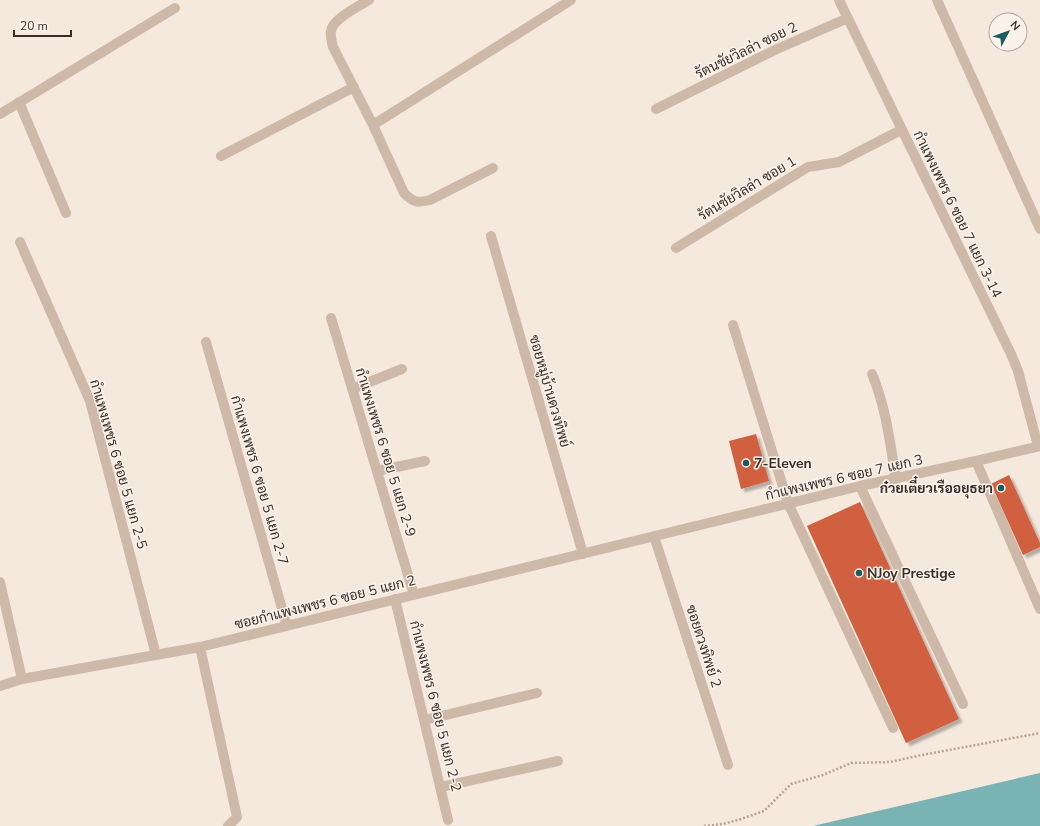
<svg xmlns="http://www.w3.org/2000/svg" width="1040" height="826" font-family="'Nunito Sans',Sarabun,sans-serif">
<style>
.water{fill:#7ab3b4}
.building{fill:#d06040;filter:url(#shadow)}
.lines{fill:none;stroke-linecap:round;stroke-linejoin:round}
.path{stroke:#baa292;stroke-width:2.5;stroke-dasharray:2 2;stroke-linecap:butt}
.service{stroke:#ceb9a8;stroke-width:10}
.minor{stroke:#ceb9a8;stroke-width:10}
.poi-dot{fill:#1a5d60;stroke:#fbf3eb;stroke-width:1.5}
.labels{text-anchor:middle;stroke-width:3;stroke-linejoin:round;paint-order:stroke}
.street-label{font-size:14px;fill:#3a2e29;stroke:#fbf3eb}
.poi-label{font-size:14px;font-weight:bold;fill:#3a2e29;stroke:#fbf3eb;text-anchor:start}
</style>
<defs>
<filter id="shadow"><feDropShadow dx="3.5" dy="3.5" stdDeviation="1" flood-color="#0004"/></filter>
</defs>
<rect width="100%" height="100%" fill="#f5e9de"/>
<path class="water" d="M1040,773V826H813Z"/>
<path class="building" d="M756,434L769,481L741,489L729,441Z
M1009,475L1040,543V547L1023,555L991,484Z
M860,502L959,719L906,743L807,526Z"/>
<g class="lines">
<path class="path" d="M704,826L723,824L741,819L764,811L791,784L823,775L851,763L890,762L922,755L1040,733"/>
<path class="service" d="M872,374C886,407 890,443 896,479"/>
<path class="minor" d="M369,0C359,6 332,19 331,31C330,36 332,42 333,47L373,125L404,193C414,203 417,203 430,200L493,168
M839,0L1011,354L1018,371L1038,446
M937,0L1040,229
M19,102L66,213
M656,109L777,49L848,18
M0,114L175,8
M373,125L571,0
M221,156L354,87
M491,236L583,554
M20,242L90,401L156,655
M676,248L808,167L839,162L901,130
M331,318L414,595
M733,325L788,503L893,728
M206,342L287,626
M352,389L402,369
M976,461L1040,609
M377,471L425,461
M860,486L963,704
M654,536L728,765
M0,582L22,679
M395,599L448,820
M200,647L237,817L228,826
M0,686L22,679L200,647L860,486L976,461L1040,446
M425,720L537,693
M441,787L558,761"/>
</g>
<g class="poi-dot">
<circle cx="746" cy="463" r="4"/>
<circle cx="1001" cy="488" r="4"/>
<circle cx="859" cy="573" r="4"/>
</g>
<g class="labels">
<g class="street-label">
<text transform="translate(746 50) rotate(-26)" y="5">รัตนชัยวิลล่า ซอย 2</text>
<text transform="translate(747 188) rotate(-31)" y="5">รัตนชัยวิลล่า ซอย 1</text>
<text transform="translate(958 214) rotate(64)" y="5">กำแพงเพชร 6 ซอย 7 แยก 3-14</text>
<text transform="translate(550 391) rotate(74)" y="5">ซอยหมู่บ้านดวงทิพย์</text>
<text transform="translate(386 452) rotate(73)" y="5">กำแพงเพชร 6 ซอย 5 แยก 2-9</text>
<text transform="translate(119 464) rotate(74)" y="5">กำแพงเพชร 6 ซอย 5 แยก 2-5</text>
<text transform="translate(844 477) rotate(-13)" y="5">กำแพงเพชร 6 ซอย 7 แยก 3</text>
<text transform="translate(260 480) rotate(74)" y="5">กำแพงเพชร 6 ซอย 5 แยก 2-7</text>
<text transform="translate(325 602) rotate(-14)" y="5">ซอยกำแพงเพชร 6 ซอย 5 แยก 2</text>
<text transform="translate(704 646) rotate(72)" y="5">ซอยดวงทิพย์ 2</text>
<text transform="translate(436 706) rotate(76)" y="5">กำแพงเพชร 6 ซอย 5 แยก 2-2</text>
</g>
<g class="poi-label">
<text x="754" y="468">7-Eleven</text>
<text x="993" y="493" text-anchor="end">ก๋วยเตี๋ยวเรืออยุธยา</text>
<text x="867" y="578">NJoy Prestige</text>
</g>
</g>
<g transform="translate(1008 32) rotate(49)"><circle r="19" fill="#fbf3eb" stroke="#aea49d"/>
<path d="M0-3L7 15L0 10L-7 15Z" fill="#1a5d60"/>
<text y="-6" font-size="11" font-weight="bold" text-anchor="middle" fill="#3a2e29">N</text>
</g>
<path d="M14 30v6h57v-6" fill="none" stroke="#3a2e29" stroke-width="2"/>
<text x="20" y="30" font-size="12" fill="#3a2e29" stroke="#fbf3eb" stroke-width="3" paint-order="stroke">20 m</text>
</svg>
